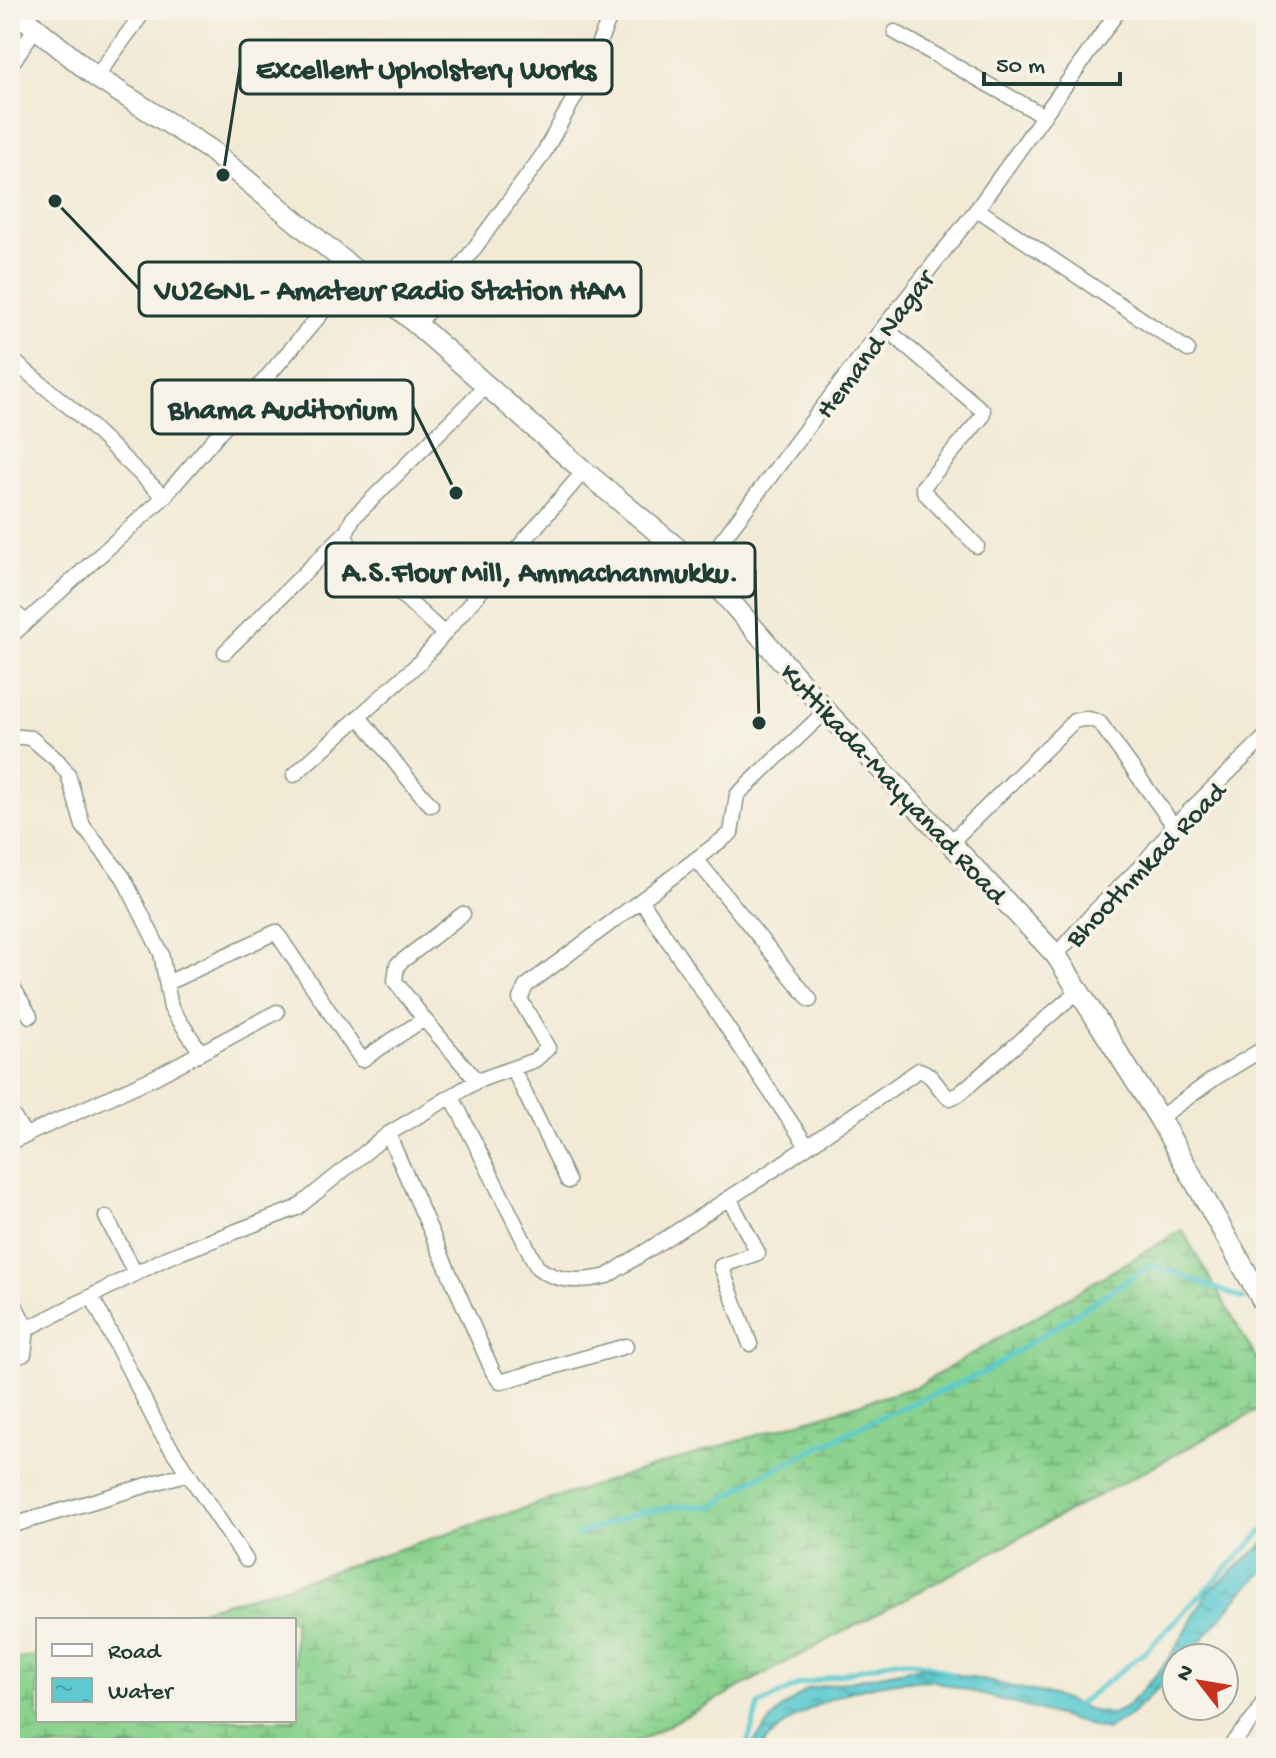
<svg xmlns="http://www.w3.org/2000/svg" width="1276" height="1758" font-family="'Gochi Hand',sans-serif">
<style>
.wetland{fill:url(#wetland-marsh);stroke:#548860;stroke-width:2}
.water{fill:url(#water-ripples);stroke:#3e8482;stroke-width:2}
.lines{fill:none;stroke-linecap:round;stroke-linejoin:round}
.stream{stroke:#5ccad0;stroke-width:5}
.street-casing{stroke:#889484;stroke-width:17}
.secondary-casing{stroke:#889484;stroke-width:23}
.street{stroke:#fff;stroke-width:14}
.secondary{stroke:#fff;stroke-width:20}
.labels{text-anchor:middle;stroke-width:7;stroke-linejoin:round;paint-order:stroke}
.street-label{font-size:28px;fill:#1f3d34;stroke:#f7f3e8}
.leader{fill:none;stroke:#1f3d34;stroke-width:3}
.callout-dot{fill:#1f3d34;stroke:#f7f3e8;stroke-width:3}
.callout{fill:#f7f3e8;stroke:#1f3d34;stroke-width:3}
.callout-label{font-size:30px;text-anchor:middle;font-weight:bold;fill:#1f3d34}
</style>
<defs>
<pattern id="wetland-marsh" width="20" height="14" patternUnits="userSpaceOnUse" patternTransform="scale(2)"><rect width="20" height="14" fill="#8ad28d"/><path d="M1 5h8M5 5V1M11 12h8M15 12V8" fill="none" stroke="#70ac74"/></pattern>
<pattern id="water-ripples" width="26" height="14" patternUnits="userSpaceOnUse" patternTransform="scale(2)"><rect width="26" height="14" fill="#5ccad0"/><path d="M2 4q2-2 4 0t4 0M15 11q2-2 4 0t4 0" fill="none" stroke="#4ba5aa"/></pattern>
</defs>
<rect width="100%" height="100%" fill="#f7f3e8"/>
<filter id="ink" filterUnits="userSpaceOnUse"><feTurbulence type="fractalNoise" baseFrequency=".0125" numOctaves="2"/><feDisplacementMap in="SourceGraphic" scale="16" xChannelSelector="R" yChannelSelector="G"/><feConvolveMatrix kernelMatrix="1 2 1 2 8 2 1 2 1" color-interpolation-filters="sRGB"/></filter>
<filter id="wash" filterUnits="userSpaceOnUse"><feTurbulence type="fractalNoise" baseFrequency=".006" numOctaves="4" result="noise"/><feDisplacementMap in="SourceGraphic" scale="32" xChannelSelector="R" yChannelSelector="G"/><feGaussianBlur stdDeviation="1.8" result="paint"/><feColorMatrix in="noise" values="0 0 0 0 0 0 0 0 0 0 0 0 0 0 0 0 0 1.4 0 .05"/><feComposite in="paint" operator="in"/></filter>
<g filter="url(#wash)">
<rect width="100%" height="100%" fill="#f2ead5"/>
<path class="wetland" d="M1182,1230L1266,1375V1406L626,1748H10V1661L38,1655V1720H294V1620H164L283,1587L610,1480L918,1386Z"/>
<path class="water" d="M1266,1542V1570L1246,1588L1186,1658H1176V1670L1132,1714L1106,1730L931,1680C868,1680 803,1700 760,1748H749L781,1709L808,1689L921,1667L1051,1695L1093,1711L1112,1714L1125,1708L1158,1673L1174,1651L1207,1593Z"/>
<g class="lines">
<path class="stream" d="M577,1535L637,1513L681,1506L713,1507L752,1480L874,1420L987,1371L1152,1264L1244,1299
M1072,1709L1145,1652L1266,1528
M746,1748L759,1705L799,1685L896,1660L926,1664L951,1674"/>
</g>
</g>
<g filter="url(#ink)">
<g class="lines">
<defs>
<path id="street" d="M895,32L1044,116
M10,66L36,27
M96,77L145,10
M977,209L1188,350
M418,325L542,156L577,93L613,10
M884,327L983,411L982,417L923,487L925,493L977,546
M10,358L78,414L164,497
M701,568L871,343L977,209L1119,10
M10,609L26,622
M444,634L350,547L345,535L353,518L487,385
M10,637L164,497L357,272
M225,652L347,531
M359,717C384,746 404,777 431,805
M10,736L31,738L58,761L68,774L83,826L123,877L161,953L171,1008L200,1051
M294,775L420,662L584,471
M950,843L1074,721C1084,718 1090,718 1100,723L1174,826
M696,859L810,1000
M641,900L807,1146
M1056,955L1096,910L1143,864L1174,826L1266,736
M10,982L30,1016
M167,983L276,932L362,1060L424,1019L477,1081
M424,1019L395,981L397,965L463,914
M513,1069L568,1181
M452,1097L537,1267C557,1283 583,1282 607,1276L764,1176L919,1070C934,1074 937,1090 950,1098L959,1094L1078,991
M10,1112L26,1136
M1159,1118L1215,1078L1266,1047
M388,1134L493,1372L500,1382L626,1346
M10,1142L155,1077L277,1012
M729,1198L758,1253L721,1266L750,1344
M106,1217L135,1273
M10,1295L27,1329L166,1258L297,1208L388,1134L477,1081L535,1060L548,1048L520,999L526,986L731,833L737,795L826,711
M92,1297L161,1433L246,1560
M10,1360L24,1354L27,1329
M10,1526L188,1473
M1228,1748L1256,1716L1266,1697"/>
<path id="secondary" d="M14,10L96,77L209,149L357,272L584,471L701,568L826,711L1056,955L1159,1118L1266,1307"/>
</defs>
<use href="#street" class="street-casing"/>
<use href="#secondary" class="secondary-casing"/>
<use href="#street" class="street"/>
<use href="#secondary" class="secondary"/>
</g>
</g>
<g class="labels">
<g class="street-label">
<text transform="translate(873 343) rotate(-53)" y="10">Hemand Nagar</text>
<text transform="translate(895 782) rotate(47)" y="10">Kuttikada-Mayyanad Road</text>
<text transform="translate(1144 863) rotate(-46)" y="10">Bhoothmkad Road</text>
</g>
</g>
<path class="leader" d="M223 175L240 67M55 201L139 289M456 493L413 407M759 723L755 570"/>
<g class="callout-dot">
<circle cx="223" cy="175" r="8"/>
<circle cx="55" cy="201" r="8"/>
<circle cx="456" cy="493" r="8"/>
<circle cx="759" cy="723" r="8"/>
</g>
<g class="callout">
<rect x="240" y="40" width="372" height="54" rx="8"/>
<rect x="139" y="262" width="502" height="54" rx="8"/>
<rect x="152" y="380" width="261" height="54" rx="8"/>
<rect x="326" y="543" width="429" height="54" rx="8"/>
</g>
<g class="callout-label">
<text x="426" y="78">Excellent Upholstery Works</text>
<text x="390" y="299">VU2GNL - Amateur Radio Station HAM</text>
<text x="283" y="418">Bhama Auditorium</text>
<text x="540" y="581">A.S.Flour Mill, Ammachanmukku.</text>
</g>
<rect width="1276" height="1758" fill="none" stroke="#f7f3e8" stroke-width="40"/>
<rect x="36" y="1618" width="260" height="104" fill="#f7f3e8" stroke="#a1aaa0" stroke-width="2"/>
<rect x="52" y="1644" width="40" height="12" fill="#ffffff" stroke="#a1aaa0" stroke-width="2"/>
<text x="108" y="1658" font-size="24" fill="#1f3d34">Road</text>
<rect x="52" y="1678" width="40" height="24" fill="url(#water-ripples)" stroke="#a1aaa0" stroke-width="2"/>
<text x="108" y="1698" font-size="24" fill="#1f3d34">Water</text>
<g transform="translate(1200 1682) rotate(301)"><circle r="38" fill="#f7f3e8" stroke="#a1aaa0" stroke-width="2"/>
<path d="M0-6L14 30L0 20L-14 30Z" fill="#c8321e"/>
<text y="-12" font-size="22" font-weight="bold" text-anchor="middle" fill="#1f3d34">N</text>
</g>
<path d="M984 72v12h136v-12" fill="none" stroke="#1f3d34" stroke-width="4"/>
<text x="996" y="72" font-size="24" fill="#1f3d34" stroke="#f7f3e8" stroke-width="6" paint-order="stroke">50 m</text>
</svg>
